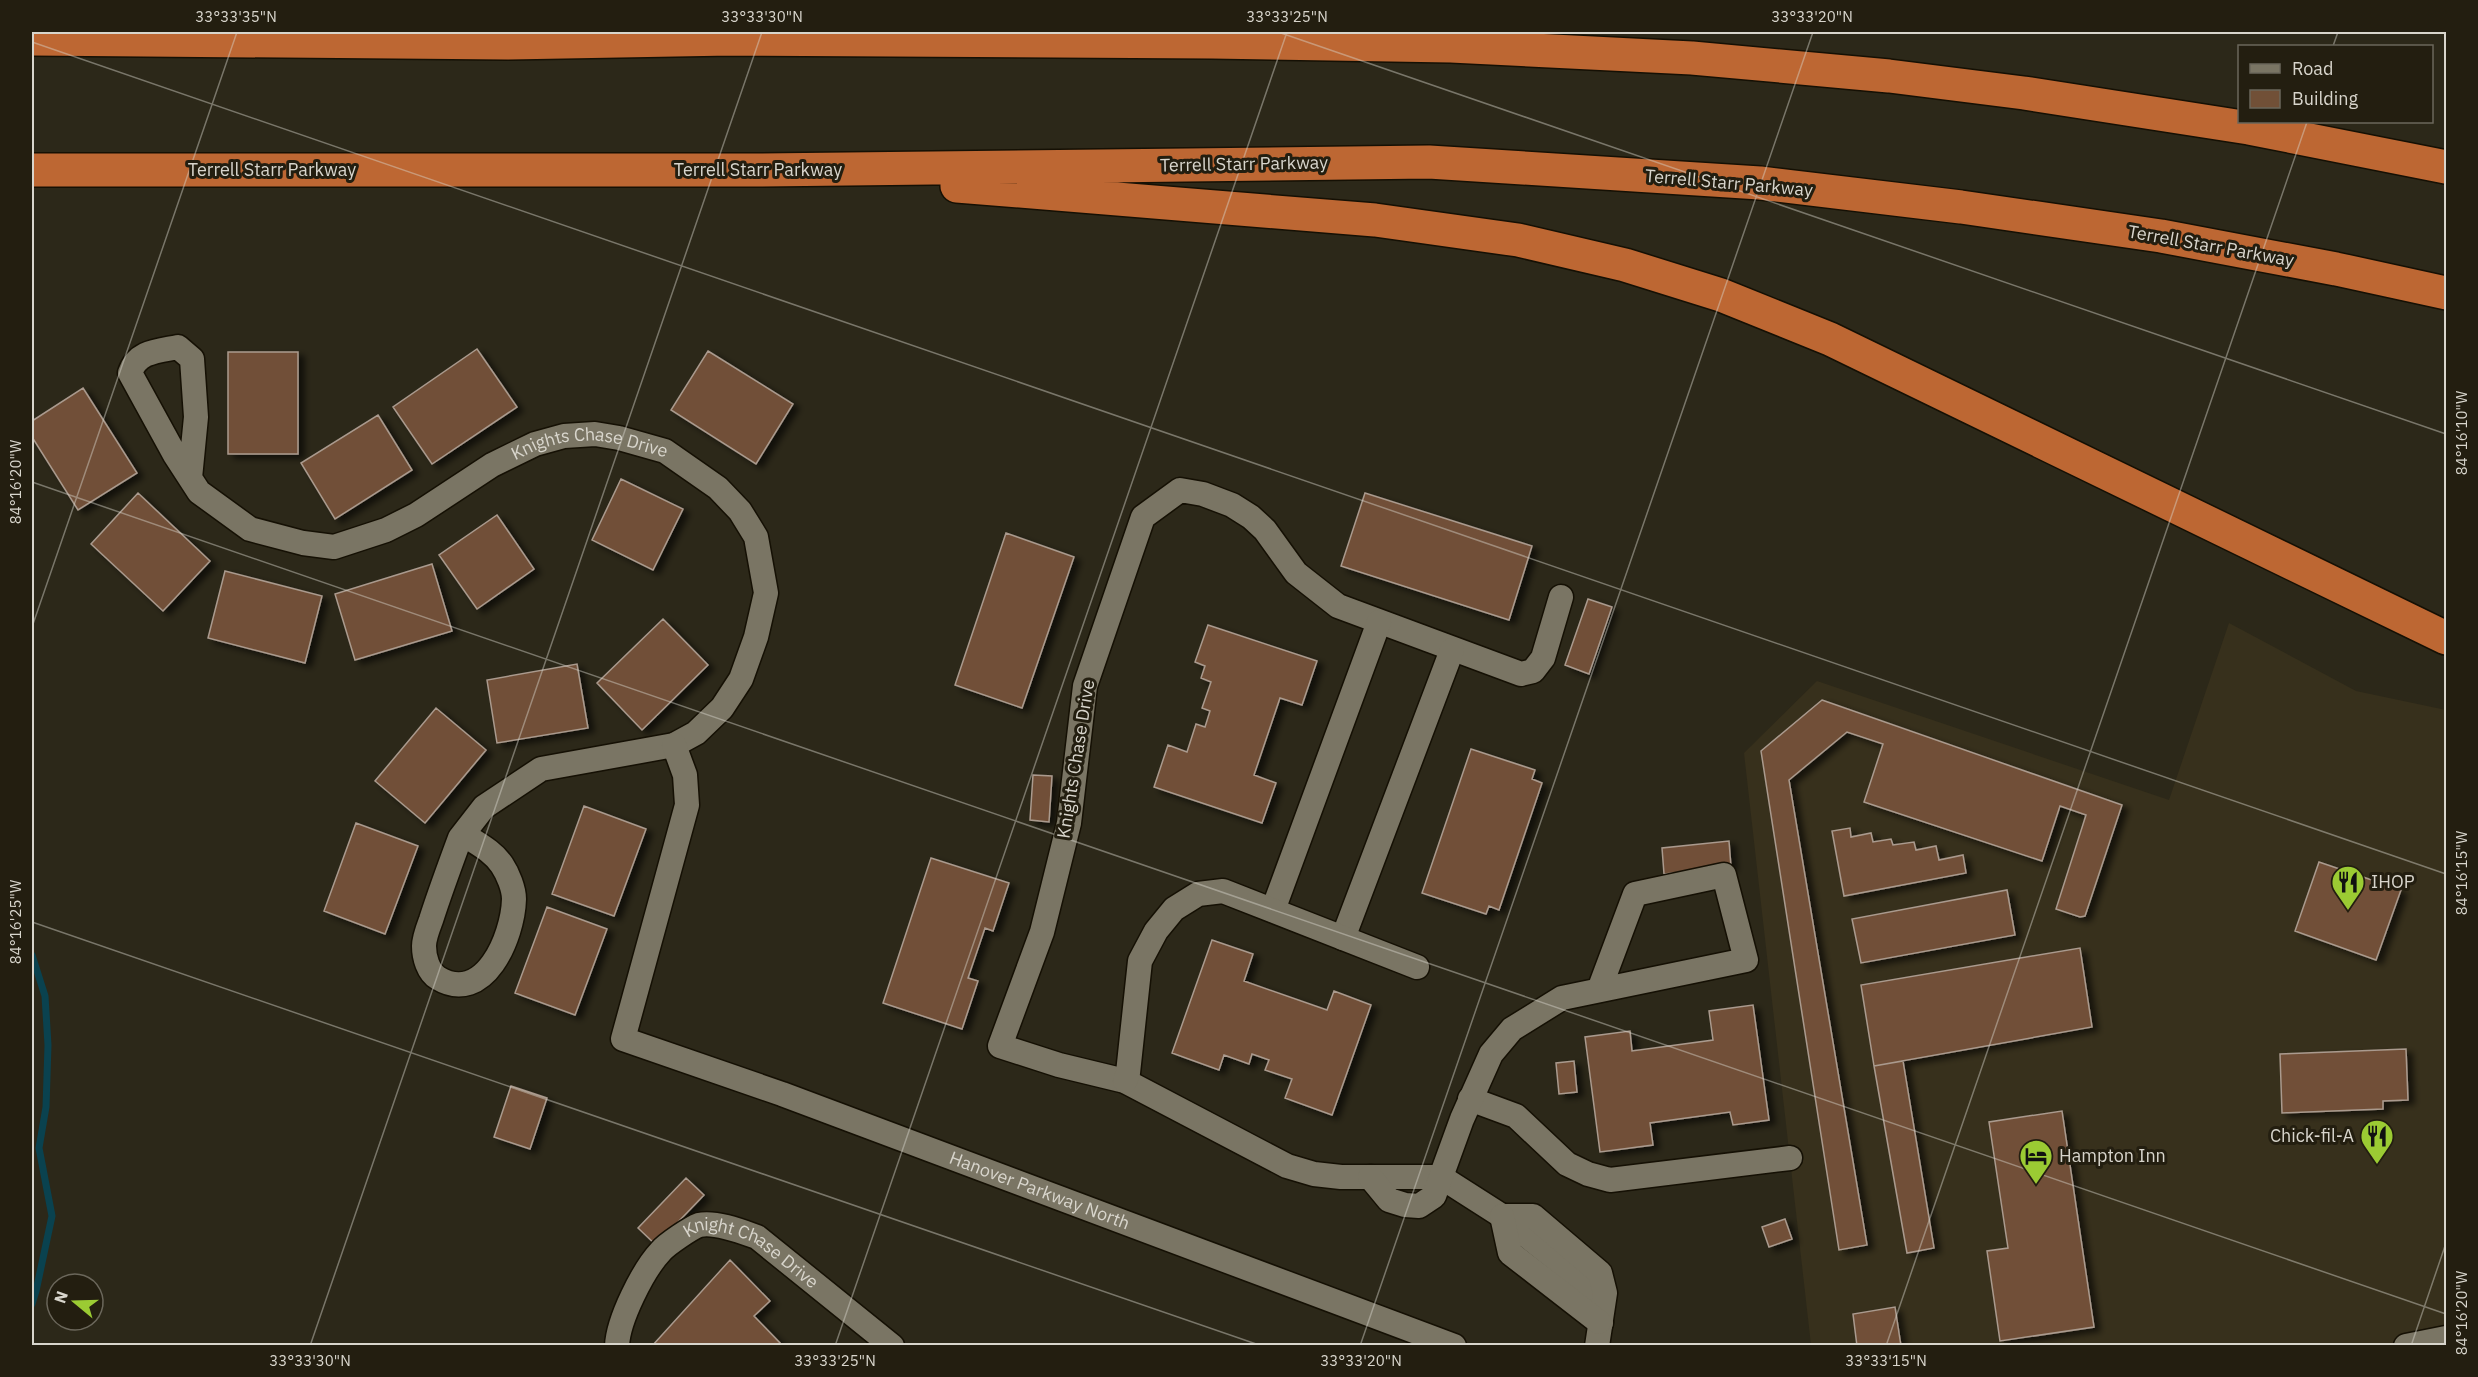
<svg xmlns="http://www.w3.org/2000/svg" width="2478" height="1377" font-family="'IBM Plex Sans',sans-serif">
<style>
.built{fill:#37301c}
.lines{fill:none;stroke-linecap:round;stroke-linejoin:round}
.stream{stroke:#0a424f;stroke-width:7}
.building{fill:#715037;stroke:#aa9a8e;stroke-width:1.5;filter:url(#shadow)}
.street-casing{stroke:#151004;stroke-width:27}
.highway-casing{stroke:#151004;stroke-width:36}
.street{stroke:#7a7564;stroke-width:24}
.highway{stroke:#bd6733;stroke-width:33}
.ticks{fill:none;stroke:#d8d5cc;stroke-width:1.5;stroke-opacity:0.45}
.labels{text-anchor:middle;stroke-width:6;stroke-linejoin:round;paint-order:stroke}
.street-label{font-size:18px;fill:#d8d5cc;stroke:#231e10}
.poi-label{font-size:18px;fill:#d8d5cc;stroke:#231e10;text-anchor:start}
.neatline{fill:none;stroke:#d8d5cc;stroke-width:2}
.ticks-label{font-size:15px;text-anchor:middle;fill:#d8d5cc}
</style>
<defs>
<filter id="shadow"><feDropShadow dx="6" dy="4" stdDeviation="3" flood-color="#0009"/></filter>
</defs>
<rect width="100%" height="100%" fill="#2c2819"/>
<path class="built" d="M2229,623L2356,691L2446,710V1345H1811L1744,753L1817,681L2169,800Z"/>
<g class="lines">
<path class="stream" d="M32,955L45,996L48,1045L46,1107L39,1148L52,1216L36,1291L32,1304"/>
</g>
<path class="building" d="M477,349L517,407L432,464L393,407Z
M708,351L793,404L756,464L671,410Z
M228,352H298V454H228Z
M83,388L137,473L78,510L32,437V421Z
M378,415L412,470L335,519L301,463Z
M621,479L683,509L653,570L592,540Z
M138,493L210,561L163,611L91,544Z
M1365,493L1532,546L1509,620L1341,566Z
M497,515L534,569L477,609L439,555Z
M1006,533L1074,557L1022,708L955,685Z
M432,564L452,631L355,660L335,594Z
M225,571L322,596L305,663L208,638Z
M1588,599L1612,607L1589,674L1565,665Z
M663,619L708,665L642,730L597,683Z
M1208,625L1317,661L1302,705L1280,698L1254,775L1276,783L1262,823L1154,787L1168,745L1187,752L1196,724L1205,727L1210,711L1202,708L1211,682L1201,678L1205,666L1195,662Z
M577,664L588,728L497,743L487,680Z
M1822,700L2122,805L2085,916L2080,917L2056,909L2086,815L2060,806L2042,861L1864,802L1883,744L1847,732L1789,780L1867,1245L1839,1250L1761,751Z
M436,708L486,750L425,823L375,781Z
M1471,749L1535,770L1532,779L1542,783L1499,910L1489,906L1486,914L1422,893Z
M1033,775L1052,776L1049,822L1030,820Z
M584,806L646,829L614,916L552,894Z
M356,823L418,846L385,934L324,911Z
M1850,828L1851,837L1871,833L1873,842L1891,839L1893,845L1914,842L1916,850L1936,846L1939,860L1963,855L1966,873L1844,896L1832,831Z
M1729,841L1731,867L1664,874L1662,848Z
M931,858L1009,883L993,931L985,928L968,978L978,981L962,1029L883,1003Z
M2319,862L2401,890L2376,960L2295,931Z
M2007,890L2015,935L1861,963L1852,919Z
M547,907L607,929L575,1015L515,993Z
M1212,940L1253,954L1244,981L1327,1010L1334,991L1371,1005L1332,1115L1285,1098L1292,1079L1265,1070L1269,1060L1252,1054L1249,1064L1224,1055L1219,1070L1172,1053Z
M2080,948L2092,1027L1874,1066L1861,985Z
M1753,1005L1769,1120L1733,1125L1730,1112L1650,1123L1653,1145L1600,1152L1585,1037L1630,1031L1632,1051L1713,1040L1709,1011Z
M2406,1049L2408,1100L2383,1101V1109L2282,1113L2280,1054Z
M1574,1061L1577,1092L1559,1094L1556,1063Z
M1903,1061L1934,1248L1907,1253L1874,1066Z
M511,1086L547,1098L530,1149L494,1137Z
M2062,1111L2094,1327L2000,1341L1987,1251L2008,1248L1989,1122Z
M686,1178L704,1195L656,1245L638,1228Z
M1785,1219L1792,1239L1769,1247L1762,1227Z
M730,1260L770,1301L754,1316L783,1346H652Z
M1895,1307L1901,1346H1857L1853,1314Z"/>
<g class="lines">
<defs>
<g id="street">
<path id="s1" d="M190,478L196,417L192,359L178,347C158,351 137,351 130,373L175,455L199,492L250,529L303,543L334,547L386,530L416,515L492,465L535,444L564,436L595,434L619,438L665,451L718,488L740,511L756,537L766,593L756,637L741,679L722,708L696,733L674,745L541,769L484,807L463,834L460,838C450,865 440,892 431,920C428,928 424,938 424,946C424,957 428,972 438,978C484,1006 513,937 514,899C514,889 508,874 502,865C493,851 476,843 463,834"/>
<path d="M1561,597L1543,658L1533,671L1521,674L1338,606L1296,573L1265,530L1251,517L1232,505L1203,494L1180,490L1143,517L1085,686L1069,823L1042,932L1000,1046L1059,1065L1125,1081L1287,1166L1314,1174L1341,1177H1441L1502,1216L1562,1264L1595,1302L1601,1323"/>
<path id="s2" d="M674,745L685,775L687,805L623,1039L782,1094L1454,1346"/>
<path d="M1273,910L1379,622"/>
<path d="M1343,938L1452,650"/>
<path d="M1125,1081L1128,1073L1140,961L1156,931L1174,909L1198,894L1223,891L1417,967"/>
<path d="M1470,1099L1516,1116L1567,1164L1588,1174L1610,1180L1790,1158"/>
<path d="M1370,1177L1389,1200L1405,1205L1419,1206L1434,1196L1462,1119L1491,1054L1512,1029L1562,998L1746,960L1724,875L1635,894L1599,990"/>
<path d="M1502,1216H1533L1600,1273L1605,1293L1597,1346"/>
<path d="M1502,1216L1510,1253L1599,1322"/>
<path id="s3" d="M617,1346C618,1320 643,1270 661,1251C667,1244 691,1228 699,1225C715,1221 743,1232 757,1237L892,1346"/>
<path d="M2406,1346L2446,1338"/>
</g>
<path id="highway" d="M32,39L508,43L731,39L1212,42L1451,46L1692,58L1889,76L2024,93L2249,128L2446,167
M32,170H761L1429,162L1760,183L1961,207L2161,236L2336,269L2446,293
M957,186L1375,220L1518,240L1625,265L1721,295L1830,339L2446,638"/>
</defs>
<use href="#street" class="street-casing"/>
<use href="#highway" class="highway-casing"/>
<use href="#street" class="street"/>
<use href="#highway" class="highway"/>
</g>
<path class="ticks" d="M1278,32L2446,434M32,42L2446,874M2333,46L2338,32M32,482L2446,1314M32,627L237,32M32,922L1262,1346M310,1346L762,32M835,1346L1287,32M1360,1346L1813,32M1886,1346L2307,122M2411,1346L2446,1243"/>
<defs>
<symbol id="restaurant-pin" viewBox="-11 -11 22 30"><path d="M0 17L-7.5 6A9.5 9.5 0 1 1 7.5 6Z" fill="#9bcb33" stroke="#231e10"/><path d="M-5-6h1v4h1v-4h1v4h1v-4h1v5L-1.5 .5V6h-2V.5L-5-1ZM5-6V6H3V1.5H1.5Q1.5-4 5-6Z" fill="#111"/></symbol>
<symbol id="hotel-pin" viewBox="-11 -11 22 30"><path d="M0 17L-7.5 6A9.5 9.5 0 1 1 7.5 6Z" fill="#9bcb33" stroke="#231e10"/><path d="M-6-4.5h1.5V1H6V5H4.5V3h-9V5H-6ZM-4 0a1.8 1.8 0 1 1 3.6 0ZM.5 0V-2.5h3Q6-2.5 6 0Z" fill="#111"/></symbol>
</defs>
<g fill-rule="evenodd">
<use href="#restaurant-pin" x="2329" y="863" width="38" height="52"/>
<use href="#restaurant-pin" x="2358" y="1117" width="38" height="52"/>
<use href="#hotel-pin" x="2017" y="1137" width="38" height="52"/>
</g>
<g class="labels">
<g class="street-label">
<text transform="translate(1244 164) rotate(-1)" y="6">Terrell Starr Parkway</text>
<text x="272" y="176">Terrell Starr Parkway</text>
<text x="758" y="176">Terrell Starr Parkway</text>
<text transform="translate(1729 183) rotate(5)" y="6">Terrell Starr Parkway</text>
<text transform="translate(2211 246) rotate(10)" y="6">Terrell Starr Parkway</text>
<text dy="6" stroke="none"><textPath href="#s1" startOffset="765">Knights Chase Drive</textPath></text>
<text transform="translate(1076 759) rotate(-81)" y="6">Knights Chase Drive</text>
<text dy="6" stroke="none"><textPath href="#s2" startOffset="748">Hanover Parkway North</textPath></text>
<text dy="6" stroke="none"><textPath href="#s3" startOffset="212">Knight Chase Drive</textPath></text>
</g>
<g class="poi-label">
<text x="2371" y="888">IHOP</text>
<text x="2354" y="1142" text-anchor="end">Chick-fil-A</text>
<text x="2059" y="1162">Hampton Inn</text>
</g>
</g>
<rect width="2478" height="1377" fill="none" stroke="#231e10" stroke-width="66"/>
<rect x="2238" y="45" width="195" height="78" fill="#231e10" stroke="#6b675b" stroke-width="1.5"/>
<rect x="2250" y="64" width="30" height="9" fill="#7a7564" stroke="#6b675b" stroke-width="1.5"/>
<text x="2292" y="75" font-size="18" fill="#d8d5cc">Road</text>
<rect x="2250" y="90" width="30" height="18" fill="#715037" stroke="#6b675b" stroke-width="1.5"/>
<text x="2292" y="105" font-size="18" fill="#d8d5cc">Building</text>
<g transform="translate(75 1302) rotate(289)"><circle r="28" fill="#231e10" stroke="#6b675b" stroke-width="1.5"/>
<path d="M0-4.5L10 22L0 15L-10 22Z" fill="#9bcb33"/>
<text y="-9" font-size="16" font-weight="bold" text-anchor="middle" fill="#d8d5cc">N</text>
</g>
<rect x="33" y="33" width="2412" height="1311" class="neatline"/>
<g class="ticks-label">
<text x="236" y="22">33°33'35"N</text>
<text x="762" y="22">33°33'30"N</text>
<text x="1287" y="22">33°33'25"N</text>
<text x="1812" y="22">33°33'20"N</text>
<text transform="translate(2462 433) rotate(-90)" y="5">84°16'10"W</text>
<text transform="translate(16 482) rotate(-90)" y="5">84°16'20"W</text>
<text transform="translate(2462 873) rotate(-90)" y="5">84°16'15"W</text>
<text transform="translate(16 922) rotate(-90)" y="5">84°16'25"W</text>
<text transform="translate(2462 1313) rotate(-90)" y="5">84°16'20"W</text>
<text x="310" y="1366">33°33'30"N</text>
<text x="835" y="1366">33°33'25"N</text>
<text x="1361" y="1366">33°33'20"N</text>
<text x="1886" y="1366">33°33'15"N</text>
</g>
</svg>
